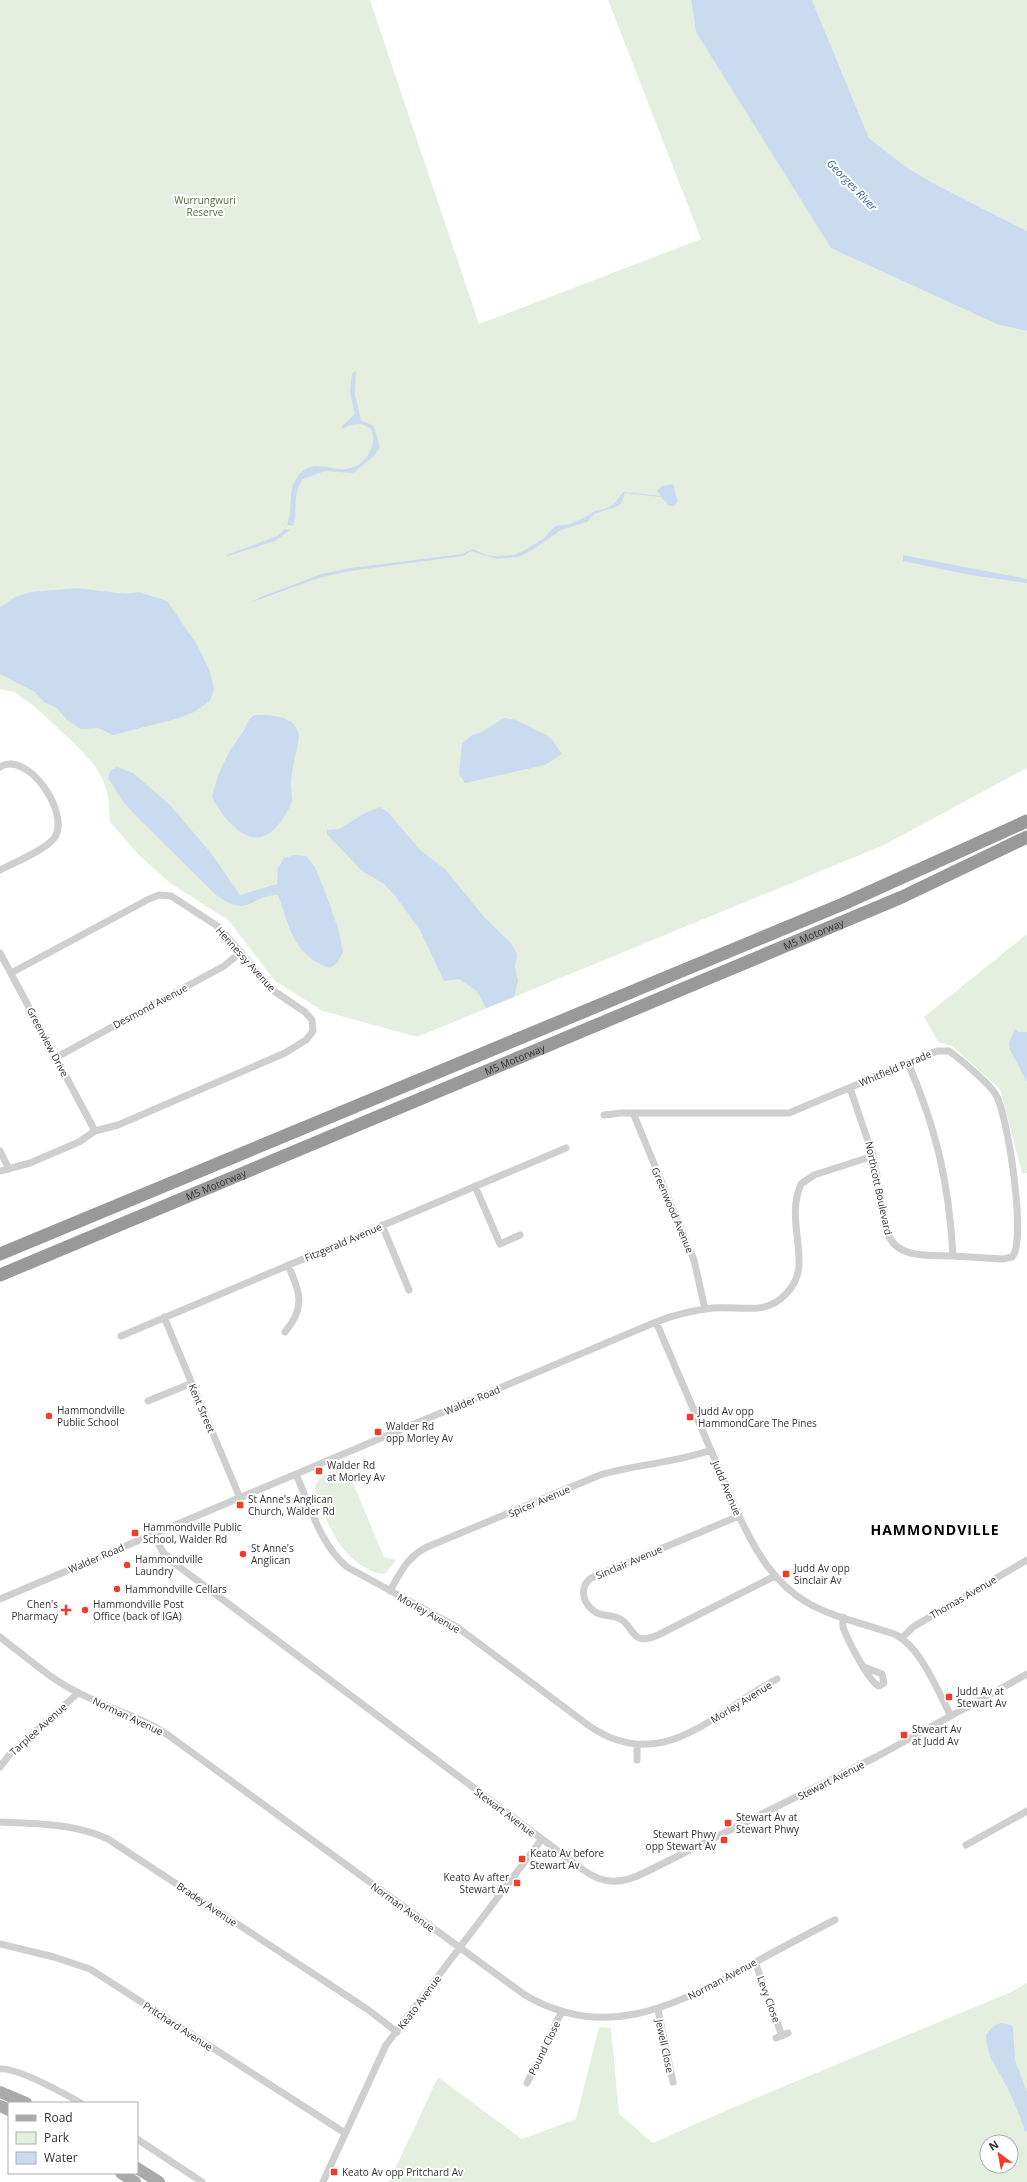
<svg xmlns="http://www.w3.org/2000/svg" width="1027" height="2182" font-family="'Open Sans',sans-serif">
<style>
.green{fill:#e5efdf;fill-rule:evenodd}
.water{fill:#cbdbef}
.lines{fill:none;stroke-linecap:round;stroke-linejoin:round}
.minor{stroke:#cfcfcf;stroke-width:7}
.primary{stroke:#aaa;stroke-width:12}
.motorway{stroke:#999;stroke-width:13}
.poi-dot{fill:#f23b2a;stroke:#fff;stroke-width:1.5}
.labels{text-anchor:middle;stroke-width:4;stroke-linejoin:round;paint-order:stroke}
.park-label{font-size:10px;fill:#4c723b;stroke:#fff}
.street-label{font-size:10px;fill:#323232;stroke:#fff}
.poi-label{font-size:10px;fill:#323232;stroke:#fff;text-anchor:start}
.water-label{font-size:11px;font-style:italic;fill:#38659b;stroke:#fff}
.district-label{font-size:14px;font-weight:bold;letter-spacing:1px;fill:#000;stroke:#fff}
</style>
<rect width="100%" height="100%" fill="#fff"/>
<path class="green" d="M0,0H370L479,324L701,239L608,0H691L696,32L999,325L1027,331V768L884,845L417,1037L323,1011L275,981L228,920L170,883L139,855L110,822L108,796L103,780L95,766L75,744L35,707L14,692L0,689Z
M812,0H1027V231L933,183L906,167L869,138Z
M1027,934V1173H1022L1000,1089L952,1046L938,1042L924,1017Z
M346,1466L384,1557L396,1560L386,1573C379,1575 374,1572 368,1569C338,1554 328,1524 316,1494C311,1476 333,1471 346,1466Z
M1027,1983V2182H389L438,2077L522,2139L576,2119L599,2027L611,2028L619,2114L653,2143L727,2110L1011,1992ZM987,2142H1011V2166H987Z"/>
<path class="water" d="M691,0H812L869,138L906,167L933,183L1027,231V331L999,325L831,248L696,32Z
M356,371L355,395L361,420L374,426L380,447L374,456L353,473L325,471L303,479C292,494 298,509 293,526L288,525L287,524C294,508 286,489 299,475C314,458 328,471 345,469C365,468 378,446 371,429C362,422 353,423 343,429L342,426L355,414L350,393L352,373Z
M673,484L678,502L673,506L668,505L661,497L625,493L621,504L616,507L594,514L587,522L561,530L534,549L519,557L497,559L471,551L463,556L351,571L319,578L249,603L261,597L321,574L350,568L462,554L473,549L486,555L494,556L514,555L523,551L543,539L555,526L569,524L584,518L595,511L605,509L615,503L623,492L661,496L657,491L662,486Z
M285,529L290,530L275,541L225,557L229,554L277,536Z
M903,555L1027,579V583L970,575L903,561Z
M77,588L126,594L139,592L167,601L198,646L210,672L214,688L210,701L194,712L176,719L113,735L98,728L81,729L67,720L57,708L44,702L35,692L0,674V607L15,597L31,592Z
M255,715C268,715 287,715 295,726C303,736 296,750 294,761C293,768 291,776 291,782C290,790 294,797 291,804C286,815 275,834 261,837C241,842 219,812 212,797C218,771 227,753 243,732C248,725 247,718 255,715Z
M504,718L516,720L550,737L562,754L545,765L465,783L459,774L462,744L472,735L480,733Z
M117,767L133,773L170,805L211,853L240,895L277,884L278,868L284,858L294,855L306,856L315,867L326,894L338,928L343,952L337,963L330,968C292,955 290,927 278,895C247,896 250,919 216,895L136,816L122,800L108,778L111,770Z
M380,807L389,813L420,850L445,869L484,917L511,943L517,954L515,967L518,981L514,997L486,1008L477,991L459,979L444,981L420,930L396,897L384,884L361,870L327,834V830L339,829L365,813Z
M1015,1029L1018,1032H1027V1082L1010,1050L1009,1043Z
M1001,2023L1011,2025L1013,2028L1015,2060L1027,2092V2131L1025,2132C1021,2118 1015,2104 1009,2091C999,2069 986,2059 986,2034L995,2025Z"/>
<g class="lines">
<path class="minor" d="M0,767C28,750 70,813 55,837C48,849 13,863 0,870
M0,953L95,1131
M57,1057L224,966L241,952
M850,1088L873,1156L888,1234C897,1259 930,1255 953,1256C949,1184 937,1130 908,1063
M633,1113L694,1260L705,1309
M604,1115L621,1113H789L937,1051H949C960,1059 990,1084 996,1095C1008,1116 1027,1241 1012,1257L1003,1259L953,1256
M0,1151L9,1169
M0,1171L30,1163L79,1142L95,1131L118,1125L285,1053L306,1040L313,1031L312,1020L305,1012L274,991L219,927L171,896L159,895L149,899L11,973
M475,1186L500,1244L520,1235
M382,1225L409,1290
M164,1317L240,1498
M656,1322L739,1516C755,1550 774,1584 808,1603C834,1618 866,1624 894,1634C920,1645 938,1692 951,1716
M285,1332C306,1307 300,1293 288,1265
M121,1336L566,1148
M148,1401L192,1383
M296,1474C310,1506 320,1544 347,1567L457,1627L588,1725C662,1777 714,1712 777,1679
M739,1516L591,1578C578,1588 583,1605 597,1613C603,1616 611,1615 618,1618C635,1624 629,1648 658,1635L775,1576
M153,1534L163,1552L174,1563L582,1869C603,1885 621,1884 644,1873L876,1757L1027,1674
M390,1591C400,1573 407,1557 427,1547L600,1475C636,1464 675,1463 711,1450
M0,1599L656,1322C674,1315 693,1310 713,1308C728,1307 743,1309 758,1308C780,1306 798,1286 799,1265C800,1237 789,1212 801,1184L814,1175L873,1156
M843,1617C843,1621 842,1626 844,1630C848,1640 870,1684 879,1686L884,1683L882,1674L864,1667
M0,1637C25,1656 49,1678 77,1692C107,1708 140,1716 168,1735L525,1995C603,2041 670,2008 741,1970C772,1953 803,1936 835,1920
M902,1638L913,1627L1027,1560
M637,1760V1745
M0,1767L10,1754L78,1693
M0,1822C37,1824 73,1823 108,1839L367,2009L397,2032
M966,1845L1027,1811
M0,1944L54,1957L90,1969L345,2133
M755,1962L782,2036
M658,2010L673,2082
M776,2038L788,2033
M0,2069C16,2067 65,2094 81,2103
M527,2083L561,2013
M137,2139L202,2182
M323,2182L386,2045L542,1839"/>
<path class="primary" d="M0,2092L26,2103
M0,2106L9,2110
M137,2168L159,2182
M121,2173L135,2182"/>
<g class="motorway">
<path d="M0,1254L843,904L1027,821"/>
<path id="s1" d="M0,1275L902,897L1027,837"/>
</g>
</g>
<g class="poi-dot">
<circle cx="49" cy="1416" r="4"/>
<rect x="686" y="1413" width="8" height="8" rx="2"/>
<rect x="374" y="1428" width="8" height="8" rx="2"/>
<rect x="315" y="1467" width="8" height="8" rx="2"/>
<rect x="236" y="1501" width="8" height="8" rx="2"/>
<rect x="131" y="1529" width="8" height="8" rx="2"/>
<circle cx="243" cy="1554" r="4"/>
<circle cx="127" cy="1565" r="4"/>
<rect x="782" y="1570" width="8" height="8" rx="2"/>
<circle cx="117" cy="1589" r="4"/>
<path d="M64 1604h4v4h4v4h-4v4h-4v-4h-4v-4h4z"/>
<circle cx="85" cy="1610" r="4"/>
<rect x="945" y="1693" width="8" height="8" rx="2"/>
<rect x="900" y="1731" width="8" height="8" rx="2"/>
<rect x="724" y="1819" width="8" height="8" rx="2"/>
<rect x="720" y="1836" width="8" height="8" rx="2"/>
<rect x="518" y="1855" width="8" height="8" rx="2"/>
<rect x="513" y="1879" width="8" height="8" rx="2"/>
<rect x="330" y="2168" width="8" height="8" rx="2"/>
</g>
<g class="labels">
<g class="park-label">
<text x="205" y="204">Wurrungwuri<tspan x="205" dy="12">Reserve</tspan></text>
</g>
<g class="street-label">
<text dy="4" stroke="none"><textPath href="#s1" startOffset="882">M5 Motorway</textPath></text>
<text transform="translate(246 959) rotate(48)" y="4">Hennessy Avenue</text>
<text transform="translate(150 1006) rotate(-28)" y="4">Desmond Avenue</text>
<text transform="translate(48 1042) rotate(62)" y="4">Greenview Drive</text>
<text dy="4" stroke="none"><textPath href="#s1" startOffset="558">M5 Motorway</textPath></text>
<text transform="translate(895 1068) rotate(-23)" y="4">Whitfield Parade</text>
<text dy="4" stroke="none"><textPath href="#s1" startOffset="234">M5 Motorway</textPath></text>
<text transform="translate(879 1188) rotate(78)" y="4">Northcott Boulevard</text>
<text transform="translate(673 1210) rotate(67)" y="4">Greenwood Avenue</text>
<text transform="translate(343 1242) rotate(-23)" y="4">Fitzgerald Avenue</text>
<text transform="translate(472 1400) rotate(-23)" y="4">Walder Road</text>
<text transform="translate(202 1408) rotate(67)" y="4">Kent Street</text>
<text transform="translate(727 1488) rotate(67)" y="4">Judd Avenue</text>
<text transform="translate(539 1501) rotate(-23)" y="4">Spicer Avenue</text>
<text transform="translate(96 1558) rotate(-23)" y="4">Walder Road</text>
<text transform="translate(629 1562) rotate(-23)" y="4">Sinclair Avenue</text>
<text transform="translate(963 1597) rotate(-30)" y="4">Thomas Avenue</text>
<text transform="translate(429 1613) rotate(29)" y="4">Morley Avenue</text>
<text transform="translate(741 1702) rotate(-32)" y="4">Morley Avenue</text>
<text transform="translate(128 1716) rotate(25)" y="4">Norman Avenue</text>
<text transform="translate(38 1729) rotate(-42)" y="4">Tarplee Avenue</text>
<text transform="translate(831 1780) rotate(-27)" y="4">Stewart Avenue</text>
<text transform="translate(505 1812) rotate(37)" y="4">Stewart Avenue</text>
<text transform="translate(207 1904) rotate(34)" y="4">Bradey Avenue</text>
<text transform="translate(403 1907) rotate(36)" y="4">Norman Avenue</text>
<text transform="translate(722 1979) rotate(-28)" y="4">Norman Avenue</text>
<text transform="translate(769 1999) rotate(70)" y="4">Levy Close</text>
<text transform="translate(419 2002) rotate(-53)" y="4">Keato Avenue</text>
<text transform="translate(178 2026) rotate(33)" y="4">Pritchard Avenue</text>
<text transform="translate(665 2046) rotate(78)" y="4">Jewell Close</text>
<text transform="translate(544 2048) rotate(-64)" y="4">Pound Close</text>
</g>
<g class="poi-label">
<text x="57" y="1414">Hammondville<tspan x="57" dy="12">Public School</tspan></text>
<text x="698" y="1415">Judd Av opp<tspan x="698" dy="12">HammondCare The Pines</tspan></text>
<text x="386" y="1430">Walder Rd<tspan x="386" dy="12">opp Morley Av</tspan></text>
<text x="327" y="1469">Walder Rd<tspan x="327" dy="12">at Morley Av</tspan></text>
<text x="248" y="1503">St Anne's Anglican<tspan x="248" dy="12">Church, Walder Rd</tspan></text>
<text x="143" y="1531">Hammondville Public<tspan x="143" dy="12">School, Walder Rd</tspan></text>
<text x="251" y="1552">St Anne's<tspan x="251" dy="12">Anglican</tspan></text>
<text x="135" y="1563">Hammondville<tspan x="135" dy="12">Laundry</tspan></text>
<text x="794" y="1572">Judd Av opp<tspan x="794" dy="12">Sinclair Av</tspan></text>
<text x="125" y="1593">Hammondville Cellars</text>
<text x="58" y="1608" text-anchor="end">Chen's<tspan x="58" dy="12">Pharmacy</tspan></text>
<text x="93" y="1608">Hammondville Post<tspan x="93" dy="12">Office (back of IGA)</tspan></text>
<text x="957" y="1695">Judd Av at<tspan x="957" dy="12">Stewart Av</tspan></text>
<text x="912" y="1733">Stweart Av<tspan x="912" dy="12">at Judd Av</tspan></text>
<text x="736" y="1821">Stewart Av at<tspan x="736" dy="12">Stewart Phwy</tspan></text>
<text x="716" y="1838" text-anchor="end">Stewart Phwy<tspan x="716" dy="12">opp Stewart Av</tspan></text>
<text x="530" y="1857">Keato Av before<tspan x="530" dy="12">Stewart Av</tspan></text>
<text x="509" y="1881" text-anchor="end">Keato Av after<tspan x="509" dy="12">Stewart Av</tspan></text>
<text x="342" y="2176">Keato Av opp Pritchard Av</text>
</g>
<g class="water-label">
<text transform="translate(852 185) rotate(46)" y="4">Georges River</text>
</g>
<g class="district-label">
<text x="935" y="1535">HAMMONDVILLE</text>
</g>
</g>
<rect x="8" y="2102" width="130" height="72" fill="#ffffff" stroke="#adadad"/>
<rect x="16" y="2115" width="20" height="6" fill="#aaaaaa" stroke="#adadad"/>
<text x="44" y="2122" font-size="12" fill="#323232">Road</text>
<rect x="16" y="2132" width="20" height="12" fill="#e5efdf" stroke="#adadad"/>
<text x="44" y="2142" font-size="12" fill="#323232">Park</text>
<rect x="16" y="2152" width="20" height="12" fill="#cbdbef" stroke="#adadad"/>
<text x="44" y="2162" font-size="12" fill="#323232">Water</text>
<g transform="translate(999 2154) rotate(328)"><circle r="19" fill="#ffffff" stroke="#adadad"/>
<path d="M0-3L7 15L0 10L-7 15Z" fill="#f23b2a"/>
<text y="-6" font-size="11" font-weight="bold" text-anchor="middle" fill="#323232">N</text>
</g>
</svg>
